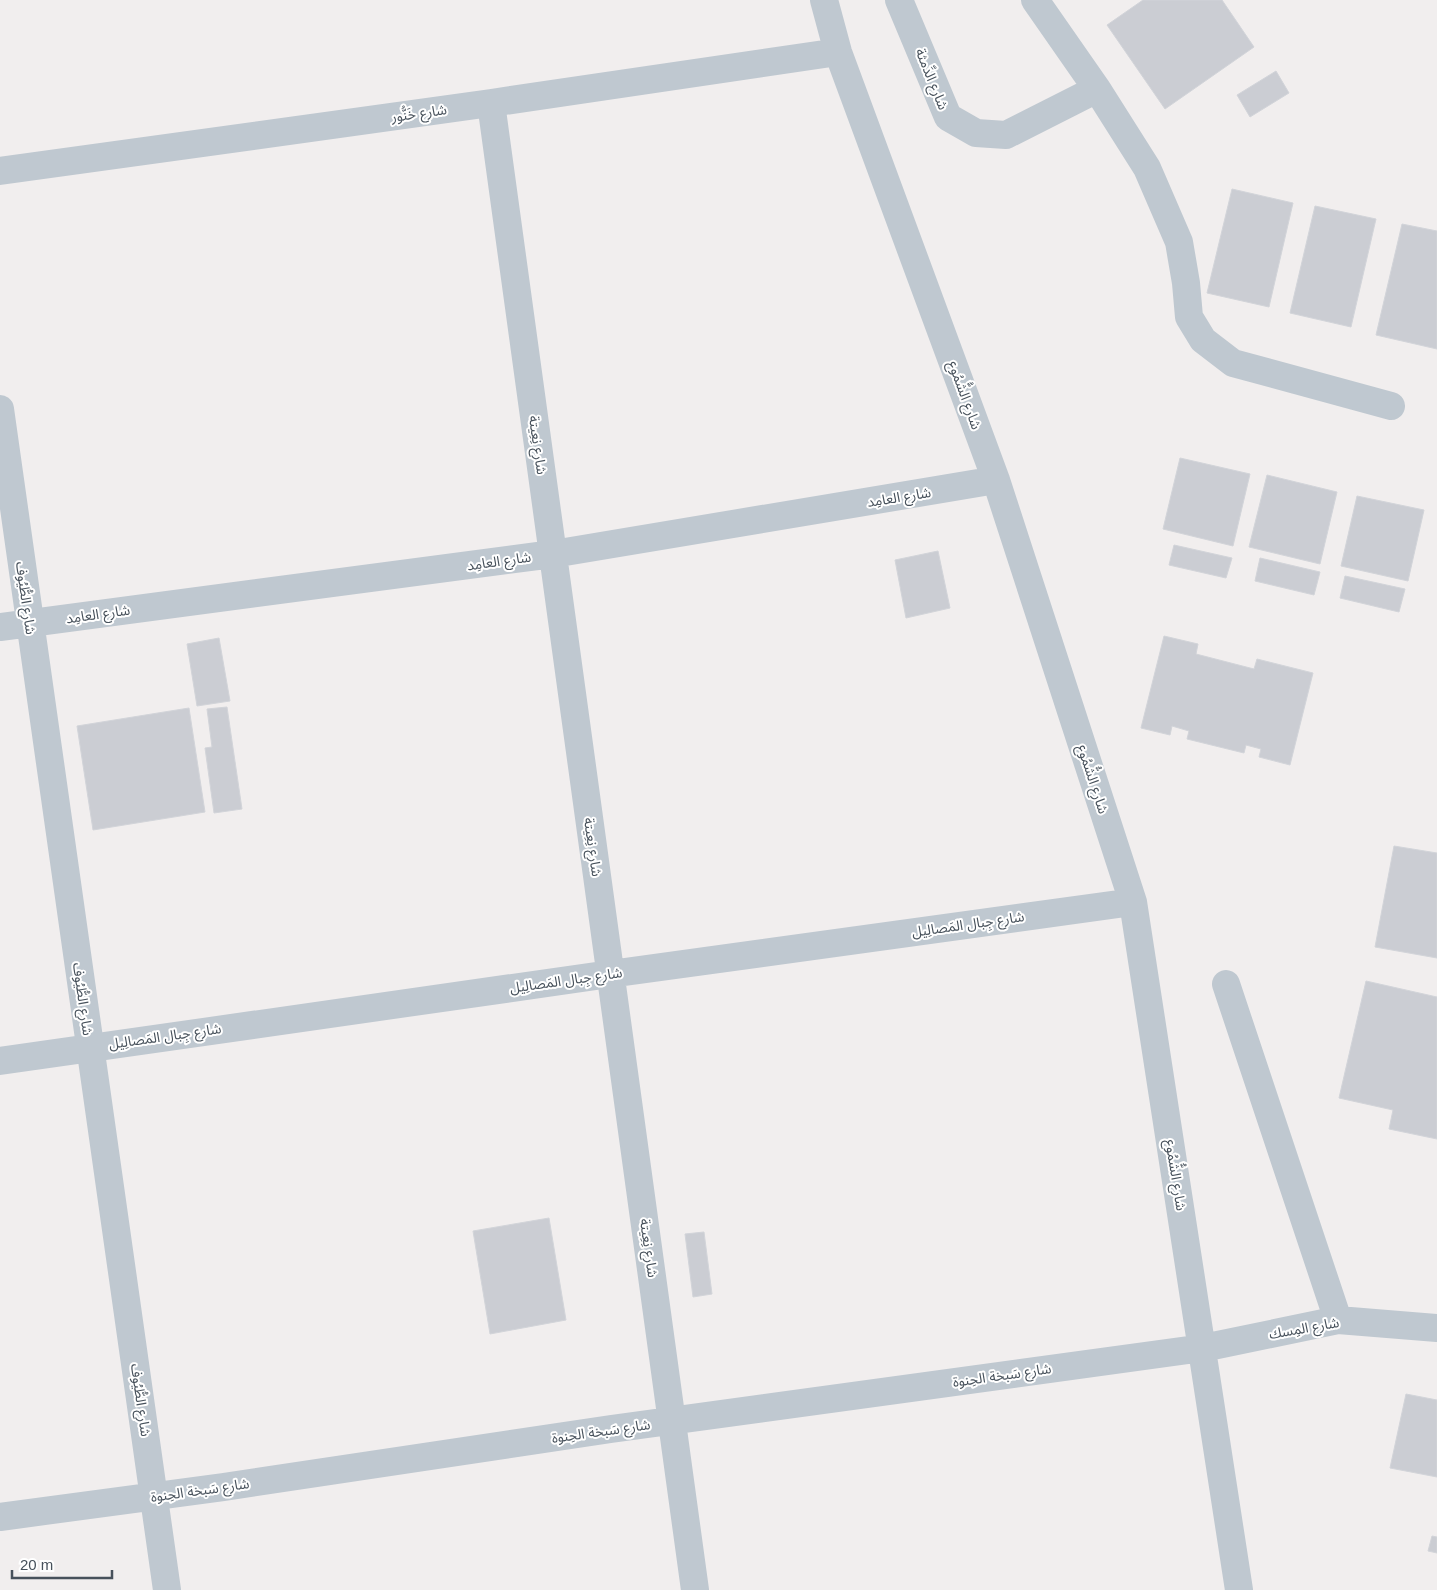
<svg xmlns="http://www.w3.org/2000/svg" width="1437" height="1590" font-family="Arial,'Noto Sans Arabic',sans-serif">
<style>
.building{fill:#cbcdd3;stroke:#d2d4d9}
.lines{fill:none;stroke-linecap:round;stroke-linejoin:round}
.minor{stroke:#bfc8d0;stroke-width:28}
.labels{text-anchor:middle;stroke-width:4;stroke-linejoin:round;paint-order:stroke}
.street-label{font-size:14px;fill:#47515b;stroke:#fff}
</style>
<rect width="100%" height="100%" fill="#f1eeee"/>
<path class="building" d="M1143,0H1222L1254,47L1165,109L1107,25Z
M1276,71L1289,93L1250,117L1237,95Z
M1232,189L1293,203L1269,307L1207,293Z
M1315,206L1376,219L1351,327L1290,313Z
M1402,224L1437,231V349L1376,335Z
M1180,458L1250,474L1233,546L1163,529Z
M1267,475L1337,492L1320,564L1249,547Z
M1357,496L1424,510L1408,581L1341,566Z
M1174,545L1232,558L1226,578L1169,565Z
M938,551L950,608L906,618L895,560Z
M1260,558L1320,572L1314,595L1255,581Z
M1345,576L1405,589L1399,612L1340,598Z
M1164,636L1198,644L1196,654L1254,669L1257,659L1313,673L1290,765L1259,757L1261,749L1246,745L1244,753L1187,739L1189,731L1172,726L1170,735L1141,728Z
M219,638L230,701L197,706L187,644Z
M227,707L242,809L214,813L205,748L212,747L207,709Z
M189,708L205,812L93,830L77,726Z
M1394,846L1437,853V958L1375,947Z
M1366,981L1437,997V1139L1389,1129L1393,1110L1339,1098Z
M549,1218L566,1320L490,1334L473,1231Z
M704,1232L712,1294L693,1297L685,1234Z
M1406,1394L1437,1400V1477L1390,1468Z
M1432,1536L1437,1537V1553L1428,1551Z"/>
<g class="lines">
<path class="minor" d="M824,0L838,52L996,480L1133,902L1239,1590
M899,0L948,117L976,133L1006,135L1097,89
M1035,0L1097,89L1147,168L1179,242L1186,283L1189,317L1203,340L1233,363L1391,406
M491,103L695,1590
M0,171L491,103L838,52
M0,409L167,1590
M0,627L553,554L996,480
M1226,984L1338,1320
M0,1061L610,974L1133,902
M0,1517L223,1487L611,1429L1203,1348L1338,1320L1437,1328"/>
</g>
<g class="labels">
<g class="street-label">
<text transform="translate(932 79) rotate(68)" y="5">شارع الدِّمثة</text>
<text transform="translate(419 113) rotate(-8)" y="5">شارع خَنُّور</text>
<text transform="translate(965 395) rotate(70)" y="5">شارع الشُّمُوع</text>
<text transform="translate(538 445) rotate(82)" y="5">شارع نِعِيتة</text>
<text transform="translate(899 497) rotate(-9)" y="5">شارع العامِد</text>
<text transform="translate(499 561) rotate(-8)" y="5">شارع العامِد</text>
<text transform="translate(26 598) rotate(82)" y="5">شارع الطُّيُوف</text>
<text transform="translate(98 614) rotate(-8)" y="5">شارع العامِد</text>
<text transform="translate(1093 779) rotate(72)" y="5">شارع الشُّمُوع</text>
<text transform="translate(593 847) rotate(82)" y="5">شارع نِعِيتة</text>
<text transform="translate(968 924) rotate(-8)" y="5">شارع جِبال المَصالِيل</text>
<text transform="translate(566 980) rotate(-8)" y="5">شارع جِبال المَصالِيل</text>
<text transform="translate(83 999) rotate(82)" y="5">شارع الطُّيُوف</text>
<text transform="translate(165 1036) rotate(-8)" y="5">شارع جِبال المَصالِيل</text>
<text transform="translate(1176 1175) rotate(81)" y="5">شارع الشُّمُوع</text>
<text transform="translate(649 1248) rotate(82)" y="5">شارع نِعِيتة</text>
<text transform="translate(1304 1328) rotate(-10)" y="5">شارع المِسك</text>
<text transform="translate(1002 1375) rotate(-8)" y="5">شارع سَبخة الحِنوة</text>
<text transform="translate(141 1400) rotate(82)" y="5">شارع الطُّيُوف</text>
<text transform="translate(601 1431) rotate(-8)" y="5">شارع سَبخة الحِنوة</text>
<text transform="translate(200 1490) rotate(-8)" y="5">شارع سَبخة الحِنوة</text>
</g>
</g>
<path d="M12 1570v8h100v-8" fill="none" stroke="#47515b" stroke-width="2.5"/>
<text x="20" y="1570" font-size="15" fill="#47515b" stroke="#ffffff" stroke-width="4" paint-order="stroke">20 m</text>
</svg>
